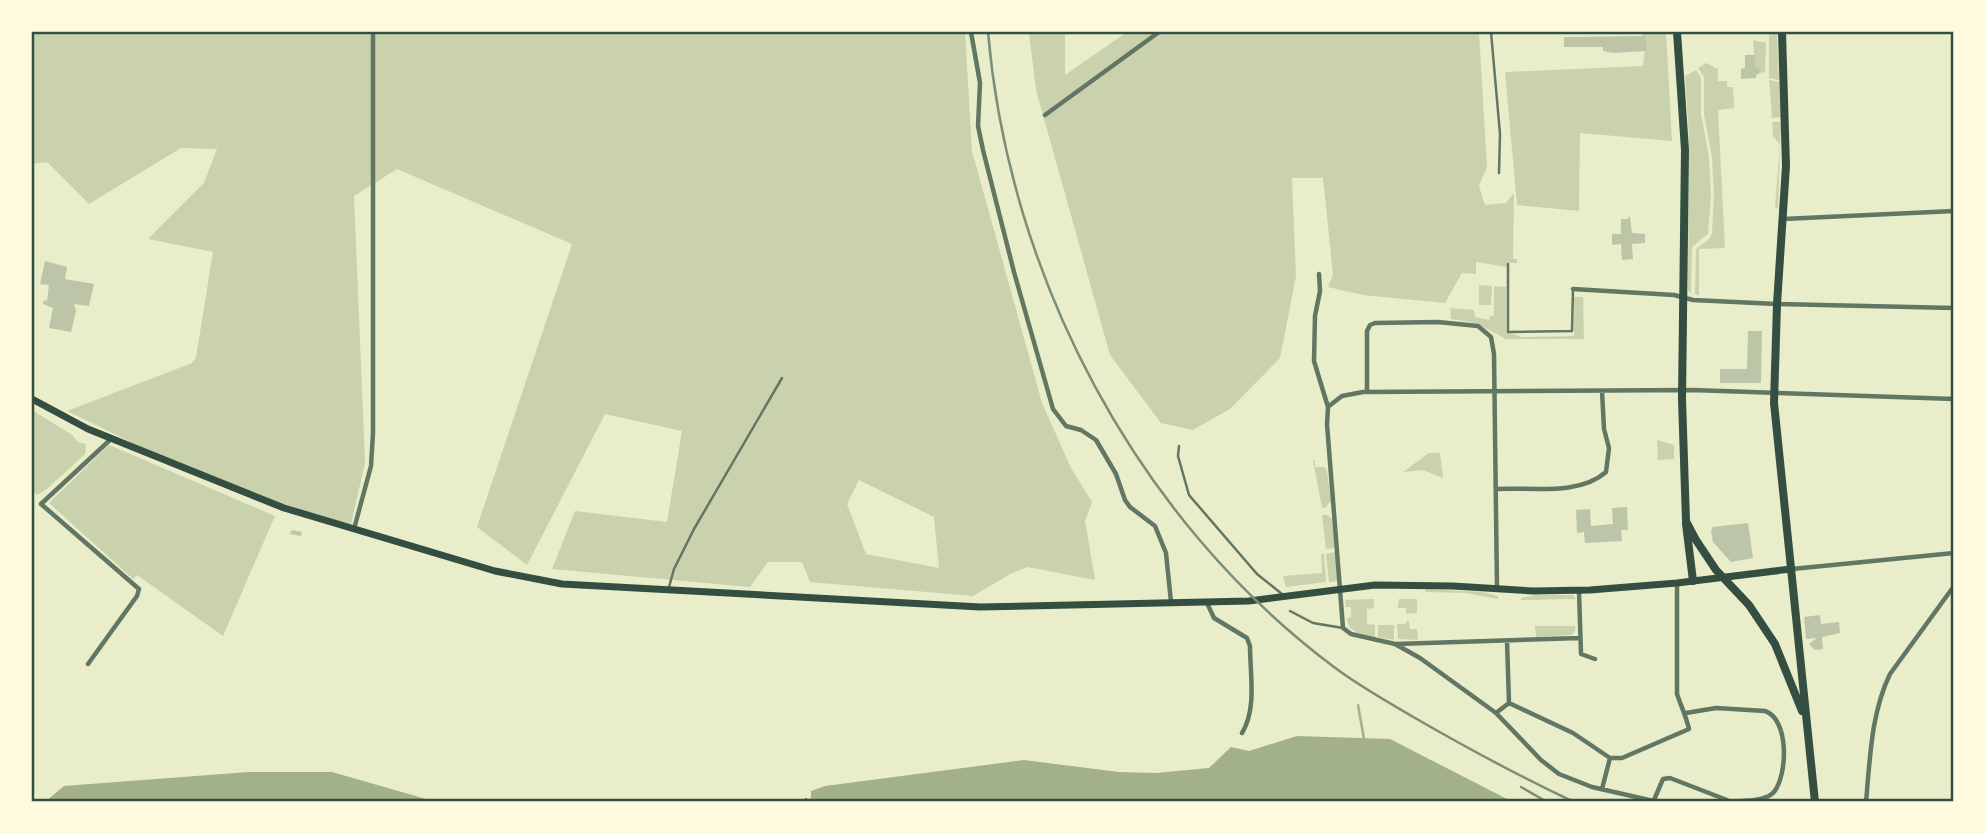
<svg xmlns="http://www.w3.org/2000/svg" width="1985" height="833" font-family="Signika,sans-serif">
<style>
.green{fill:#cad2ad;fill-rule:evenodd}
.water{fill:#a3b18a}
.lines{fill:none;stroke-linecap:round;stroke-linejoin:round}
.stream{stroke:#a3b18a;stroke-width:2.5}
.building{fill:#bcc5a7}
.path{stroke:#344e41;stroke-width:2}
.service{stroke:#617663;stroke-width:2.5}
.minor{stroke:#617663;stroke-width:4.5}
.secondary{stroke:#344e41;stroke-width:7}
.primary{stroke:#344e41;stroke-width:8}
.rail{stroke:#7c8e77;stroke-width:2.5}
.neatline{fill:none;stroke:#344e41;stroke-width:2.5}
</style>
<rect width="100%" height="100%" fill="#e9edc9"/>
<path class="green" d="M32,32H965L972,151L1042,403L1071,468L1092,502L1085,521L1095,580L1028,567L1012,573L973,596L810,582L802,562H768L750,587L552,569L575,511L667,522L682,431L605,414L527,565L477,527L572,244L397,169L354,196L365,463L351,524L295,512L213,482L67,411L192,363L196,357L213,252L148,239L204,183L217,149L181,148L89,204L47,162L32,164ZM859,480L934,517L939,568L866,554L847,504Z
M1029,32H1065V75L1127,32H1479L1487,167L1479,186L1485,205L1506,203L1514,193L1513,259H1517V263H1507V267L1476,262V274L1462,273L1445,303L1363,295L1328,287L1333,275L1323,178H1292L1296,276L1280,358L1230,409L1193,430L1161,423L1110,355L1036,90Z
M1642,32H1666L1672,141L1580,133L1579,211L1517,205L1505,72L1643,66L1646,36H1642Z
M1769,32H1777L1779,80L1769,78Z
M1753,40L1766,43L1765,72L1759,73L1755,68Z
M1706,63L1718,69V81H1727V87H1733L1734,108L1718,110L1725,248L1699,249V296L1695,294L1696,249L1709,239L1712,233L1714,195L1712,157L1704,115V77L1698,68Z
M1696,70L1701,78V114L1709,157L1711,195L1708,234L1692,247L1691,293L1688,291L1689,137L1685,76Z
M1769,80L1779,82L1781,117L1772,118Z
M1772,122H1781L1778,209L1775,207L1780,145L1773,136Z
M1479,285L1492,286L1491,305H1479Z
M1494,286L1506,287V332L1522,337L1574,336V297H1583L1584,339H1506L1476,323L1451,319L1450,308L1474,310L1475,317L1489,320L1490,316H1494Z
M32,410L72,435L78,442L86,444L85,454L47,489L37,495L32,490Z
M1657,440L1674,445V459L1658,460Z
M109,445L275,516L223,636L137,575L133,579L49,503Z
M1429,453H1440L1443,478L1423,470L1403,472Z
M1313,460H1315V467H1324L1327,471L1331,501L1325,508H1322Z
M1322,515H1328L1332,519L1335,548L1326,549Z
M1335,552L1338,581L1329,582L1326,554Z
M1321,554H1324L1326,582L1286,587L1283,576L1322,573Z
M1426,589L1483,592L1498,596V599L1466,593L1425,592Z
M1537,595H1573L1576,599L1521,600V598Z
M1374,599V608L1367,609V624L1375,625V637C1363,634 1348,634 1347,618L1351,617V607H1346L1345,600Z
M1399,599H1417V613L1406,614V608H1398Z
M1406,621H1409L1410,629H1417L1418,640L1398,639L1397,624H1406Z
M1378,625H1394V640L1378,637Z
M1535,626H1575V631L1571,635L1536,637Z"/>
<path class="water" d="M1297,736L1390,739L1511,801L802,802L811,798V791L825,786L1024,760L1119,772L1156,773L1209,768L1231,747L1249,751Z
M248,772H332L433,801H46L64,786Z"/>
<g class="lines">
<path class="stream" d="M1358,705L1364,739"/>
</g>
<path class="building" d="M1646,36V51L1613,53L1603,51V47H1564V37Z
M1745,55H1755V68H1759V74L1756,75V78L1741,79V69L1745,68Z
M1628,217H1630L1632,233L1645,234V243L1632,244L1633,259L1622,260L1621,244L1612,245V234H1621V219H1628Z
M45,261L67,267L65,279L94,284L89,306L74,304L76,311L71,332L49,328L53,308L43,304L44,300L47,301L49,285L40,284Z
M1748,331H1762L1761,383H1720V369H1747Z
M1627,507L1628,530H1621L1622,541L1585,543L1584,532L1577,533L1576,510L1590,509L1591,526L1613,524L1612,508Z
M1748,523L1753,558L1731,562L1713,542L1711,530L1713,527Z
M292,530L302,532L301,536L290,534Z
M1820,615L1821,624L1839,622L1840,633L1822,637L1823,649L1815,650L1809,644L1817,638L1806,639L1804,617Z"/>
<g class="lines">
<path class="path" d="M806,802V799"/>
<path class="service" d="M1491,32L1500,134L1499,173
M1508,264V332L1572,331L1573,289
M1179,446L1178,456L1189,495L1257,574L1282,594
M669,587L674,569L694,529L782,378
M1290,611L1313,623L1343,628"/>
<path class="minor" d="M971,32L980,83L978,126L983,150L1014,272L1053,409L1066,426L1081,430L1096,440L1116,474L1125,500L1130,507L1155,526L1166,553L1171,602
M1045,115L1159,32
M1783,219L1954,211
M1319,274L1320,291L1315,316L1314,361L1328,407L1327,424L1343,628L1351,634L1395,644L1420,658L1496,713L1541,760L1559,774L1592,787L1658,802
M1573,289L1674,295L1693,300L1777,304L1954,308
M1367,392V331L1370,325L1375,323L1438,322L1478,326L1491,337L1494,354L1497,589
M1329,406L1342,396L1363,392L1692,390L1954,399
M1497,489C1531,487 1579,496 1606,472L1609,448L1604,429L1602,391
M354,529L371,466L373,433V32
M1792,569L1954,553
M1579,591L1581,654L1595,659
M1207,603L1214,618L1247,638L1250,646C1250,674 1257,709 1242,733
M1396,644L1580,638
M88,664L137,596L139,589L41,504L111,439
M1509,703L1573,733L1610,758H1622L1689,729C1686,716 1681,706 1677,694V583
M1496,713L1509,703L1507,641
M1686,713L1716,708L1765,711C1789,719 1788,774 1774,792C1766,801 1747,800 1736,802
M1602,789L1610,758
M1654,800L1663,779L1670,778L1727,800
M1866,802C1870,759 1871,713 1890,674L1954,586"/>
<path class="secondary" d="M32,399L88,429L284,508L495,571L562,584L980,607L1249,601L1375,585L1453,586L1533,591L1590,590L1677,583L1791,569"/>
<path class="primary" d="M1677,32L1685,150L1682,399L1686,521L1696,540L1716,570L1749,605L1775,644L1802,711
M1782,32L1786,166L1777,304L1774,403L1815,802
M1686,524L1693,581"/>
<path class="rail" d="M988,32C1009,277 1136,519 1334,667C1359,686 1388,702 1415,718C1467,748 1519,776 1574,802
M1521,787L1547,802"/>
</g>
<rect width="1985" height="833" fill="none" stroke="#fefae0" stroke-width="66"/>
<rect x="33" y="33" width="1919" height="767" class="neatline"/>
</svg>
